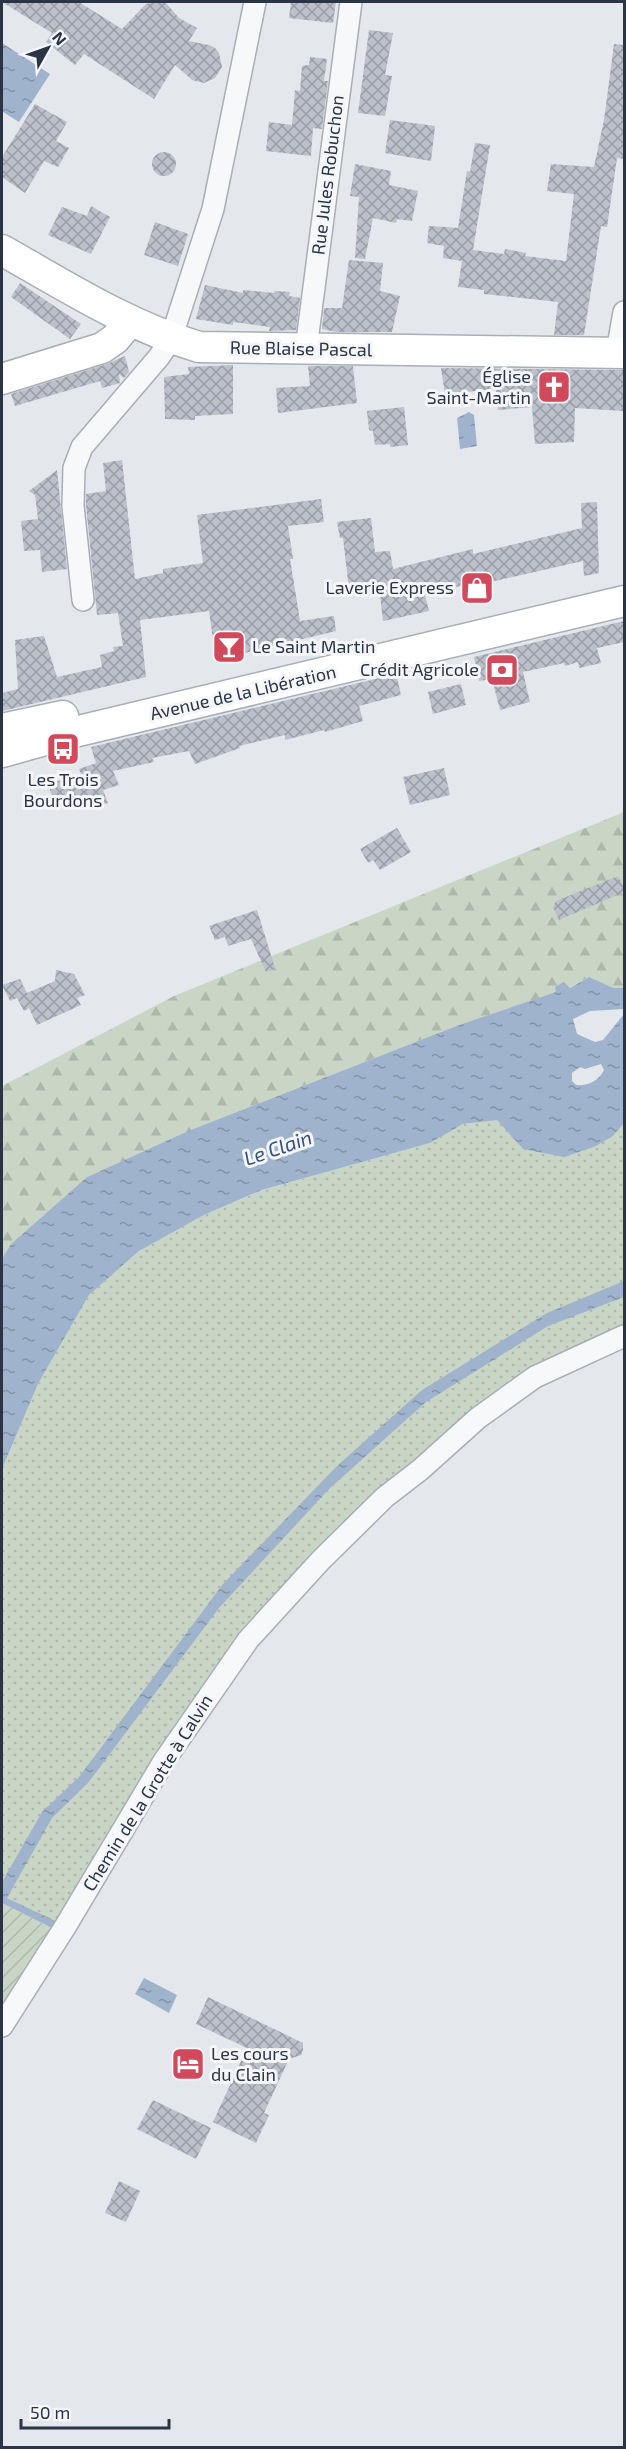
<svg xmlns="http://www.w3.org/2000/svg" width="626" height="2449" font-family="'Exo 2',sans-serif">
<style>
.forest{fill:url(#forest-firs)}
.park{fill:url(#park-dots)}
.garden{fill:url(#garden-furrows)}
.water{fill:url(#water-ripples);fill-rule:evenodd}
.building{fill:url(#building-cross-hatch)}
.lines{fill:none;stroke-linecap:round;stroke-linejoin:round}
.street-casing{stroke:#a9aeb7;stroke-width:24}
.secondary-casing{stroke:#a9aeb7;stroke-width:33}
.street{stroke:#f7f8fa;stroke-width:21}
.secondary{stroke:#fff;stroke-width:30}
.labels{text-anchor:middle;stroke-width:6;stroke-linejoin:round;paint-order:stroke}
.street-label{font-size:18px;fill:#2b3445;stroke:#f4f6f9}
.poi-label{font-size:18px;fill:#2b3445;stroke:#f4f6f9;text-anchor:end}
.water-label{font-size:20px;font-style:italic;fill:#34527a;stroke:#f4f6f9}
</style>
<defs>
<pattern id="forest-firs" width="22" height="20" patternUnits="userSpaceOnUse" patternTransform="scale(1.5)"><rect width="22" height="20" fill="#c9d6c5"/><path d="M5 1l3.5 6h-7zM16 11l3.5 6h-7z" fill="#adb8ab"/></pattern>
<pattern id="park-dots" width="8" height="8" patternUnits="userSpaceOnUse" patternTransform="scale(1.5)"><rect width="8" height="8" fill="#c9d6c5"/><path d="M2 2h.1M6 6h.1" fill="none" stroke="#adb8ab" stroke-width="1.8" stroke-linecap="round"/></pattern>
<pattern id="garden-furrows" width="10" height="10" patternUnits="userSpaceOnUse" patternTransform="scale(1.5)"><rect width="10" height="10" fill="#c9d6c5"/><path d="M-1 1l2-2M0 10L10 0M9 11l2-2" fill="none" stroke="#adb8ab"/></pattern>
<pattern id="water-ripples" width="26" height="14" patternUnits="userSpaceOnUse" patternTransform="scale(1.5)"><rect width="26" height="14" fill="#9fb4cc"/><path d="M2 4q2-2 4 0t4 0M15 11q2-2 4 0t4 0" fill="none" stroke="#8293a7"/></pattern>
<pattern id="building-cross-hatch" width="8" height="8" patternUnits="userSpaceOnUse" patternTransform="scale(1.5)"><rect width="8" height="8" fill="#bbc0ca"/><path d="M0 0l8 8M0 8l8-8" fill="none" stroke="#989da6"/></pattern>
</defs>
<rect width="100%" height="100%" fill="#e4e7ec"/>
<path class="forest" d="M624,812V988H614L589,977L569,988L459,1025L188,1131L87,1177L11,1244L2,1259V1086L174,996Z"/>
<path class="park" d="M497,1119L523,1149L613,1136L624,1123V1336L478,1418L248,1640L60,1923L7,1898L2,1895V1469L38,1384L89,1295L139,1251L204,1215L263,1190L430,1143L463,1124Z"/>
<path class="garden" d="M2,1903L56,1930L2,2026Z"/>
<path class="water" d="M2,43L50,74L19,122L3,112L2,113Z
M469,412L474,415L477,446L460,449L457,418Z
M589,977L614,988H624V1009L590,1011L573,1019L577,1034L595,1042L603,1040L624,1014V1123L613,1136L596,1146L564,1157L523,1149L497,1120L463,1124L430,1143L262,1190L204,1215L139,1251L89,1295L38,1384L2,1469V1259L11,1244L87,1177L188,1131L459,1025L556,992L555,987L564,982L570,988ZM601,1064L604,1070C599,1081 588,1086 576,1085L572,1081V1073L580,1067L585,1069Z
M624,1281V1297L548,1326L426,1402L329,1489L219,1608L88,1783L52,1818L7,1898L60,1923L56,1930L2,1903V1882L42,1812L79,1777L223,1584L337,1466L422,1390L547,1313Z
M144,1978L177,1995L169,2013L135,1994Z"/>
<path class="building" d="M2,2H79L122,29L146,4L157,2L166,3L179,18L197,28L189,41L209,45L215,48L219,53L222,67L215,78L204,83L192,80L175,65L154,99L84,54L75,65L46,42L52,33Z
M291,2H336L333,23L289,18Z
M369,30L393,33L385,75L392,76L385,116L358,113Z
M614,44L624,45V159L617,158L607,227L601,226L584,335H554L558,302L484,294V290L458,287L462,261L443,258L444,246L427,243L429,226L458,228L467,171L470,172L475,143L490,145L473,250L504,254L505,249L526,253L525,256L566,261L574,194L547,191L551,164L594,167L604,120Z
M310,57L327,59L324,81H328L322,129L313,128L311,156L266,151L269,122L292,125L295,90L300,91L302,66L309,65Z
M35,104L67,122L56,141L69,148L58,167L44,161L25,193L2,177V157Z
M390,120L435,126L431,161L385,153Z
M152 164a12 12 0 1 1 24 0a12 12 0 1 1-24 0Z
M355,164L391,171L389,185L418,191L412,221L397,219L396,223L373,218L365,259L355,258L359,197L350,196Z
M91,206L110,217L91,254L48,235L62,207L87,216Z
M155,222L188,234L178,266L144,255Z
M349,260L383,263L380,291L400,296L392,332H337L322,329L324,308H342Z
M20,283L81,324L70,339L11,297Z
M205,285L243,293V290L274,293L275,291L290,292L289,296L300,298L296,330L269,331L270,327L233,322V325L196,319Z
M125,356L129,372L124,378L119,374L120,383L102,388L100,381L15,406L11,394L107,364Z
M233,365V414L195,416V420L165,419L164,377L189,374L188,367Z
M308,366H353L357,403L278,413L276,388L310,386Z
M441,368L624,370V411L575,408L574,442L535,444L532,407L498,410L496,389L445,394Z
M404,407L408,445L390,447V444L375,445L373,431L369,430L367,411Z
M122,460L135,579L163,573V569L203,563L197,515L321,499L324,522L288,526L293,559H290L300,621L334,616L336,631L216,660L209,611L140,620L146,677L2,711V693L18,689L15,640L44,636L57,677L102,667L100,655L114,651L113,647L123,646L118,613L97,615L86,505V494L106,491L103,463Z
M57,470L67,569L42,572L40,550L24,551L21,521L38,519L35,495L29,491Z
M597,502L599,573L584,576L583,561L486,583L488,594L470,598L468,584L425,595L429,611L383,621L380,595L367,596L366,587L349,589L343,538H340L337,522L371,518L375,552L390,551L393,569L473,549V554L582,528L581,503Z
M624,621V642L597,648L601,663L579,668L578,662L565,666L564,663L523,672L530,702L500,710L492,679L479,681L474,657Z
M396,674L401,695L359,706L363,721L325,732L324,730L285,740V735L239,746L240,748L195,764L189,751L152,758L154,762L113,771L119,785L103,790L108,803L92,808L89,800L68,806L64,796L53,799L48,784L81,774L79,769L96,763L91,747Z
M461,684L466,705L433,714L428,692Z
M444,768L450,795L410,805L403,777Z
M397,828L411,852L380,870L373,860L368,863L360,849Z
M618,876L624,887V892L559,920L553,907L556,901Z
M257,910L275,968L266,972L251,939L228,946L225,937L215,940L209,926Z
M56,970L74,974L85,995L77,998L81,1005L37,1025L29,1008L24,1011L17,998L10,1001L2,985L20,979L27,993L55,981Z
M208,1997L303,2043V2050L301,2055L289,2059L264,2113L269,2115L256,2143L213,2122L247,2048L196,2024Z
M153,2100L211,2128L196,2159L137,2129Z
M119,2181L140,2191L126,2222L105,2213Z"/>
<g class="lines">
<defs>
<path id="street" d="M306,349L351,2
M617,352L624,312
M83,600L73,506L74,468L82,447L159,357L171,339L213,209L255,2
M2,2026L65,1927L164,1761L248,1640L321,1560L385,1497L420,1470L478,1418L535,1377L624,1336"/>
<path id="secondary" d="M2,250C65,286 128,326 199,347L624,353
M2,379L102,348L115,339L130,321
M2,729L63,716
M2,752L70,733L624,601"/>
</defs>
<use href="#street" class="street-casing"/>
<use href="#secondary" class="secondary-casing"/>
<use href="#street" class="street"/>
<use href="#secondary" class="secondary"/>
</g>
<defs>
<symbol id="church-square" viewBox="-11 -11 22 22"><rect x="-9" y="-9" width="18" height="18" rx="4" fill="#d1495b" stroke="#f4f6f9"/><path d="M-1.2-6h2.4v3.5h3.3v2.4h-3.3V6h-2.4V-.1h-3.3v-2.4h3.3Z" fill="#fff"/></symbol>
<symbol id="shop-square" viewBox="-11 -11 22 22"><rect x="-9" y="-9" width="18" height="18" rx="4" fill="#d1495b" stroke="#f4f6f9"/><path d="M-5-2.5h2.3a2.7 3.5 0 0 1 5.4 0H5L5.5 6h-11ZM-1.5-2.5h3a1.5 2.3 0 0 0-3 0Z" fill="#fff"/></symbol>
<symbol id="bar-square" viewBox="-11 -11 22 22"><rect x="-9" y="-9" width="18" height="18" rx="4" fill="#d1495b" stroke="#f4f6f9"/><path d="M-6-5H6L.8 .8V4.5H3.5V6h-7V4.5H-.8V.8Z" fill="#fff"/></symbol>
<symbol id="bank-square" viewBox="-11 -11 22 22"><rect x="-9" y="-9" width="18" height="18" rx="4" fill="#d1495b" stroke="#f4f6f9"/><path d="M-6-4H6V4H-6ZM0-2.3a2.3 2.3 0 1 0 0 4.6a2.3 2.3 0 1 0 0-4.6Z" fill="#fff"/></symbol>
<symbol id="bus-square" viewBox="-11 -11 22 22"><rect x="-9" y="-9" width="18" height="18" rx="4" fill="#d1495b" stroke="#f4f6f9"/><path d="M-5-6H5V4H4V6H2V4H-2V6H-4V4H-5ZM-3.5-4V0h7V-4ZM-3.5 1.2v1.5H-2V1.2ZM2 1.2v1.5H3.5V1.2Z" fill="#fff"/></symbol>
<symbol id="hotel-square" viewBox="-11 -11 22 22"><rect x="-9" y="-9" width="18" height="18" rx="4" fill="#d1495b" stroke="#f4f6f9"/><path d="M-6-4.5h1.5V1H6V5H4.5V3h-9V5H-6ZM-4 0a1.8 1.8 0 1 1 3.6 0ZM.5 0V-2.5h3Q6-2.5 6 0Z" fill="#fff"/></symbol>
</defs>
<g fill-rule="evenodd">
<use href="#church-square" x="535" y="368" width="38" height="38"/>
<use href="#shop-square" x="458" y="569" width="38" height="38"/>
<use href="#bar-square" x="210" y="628" width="38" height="38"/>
<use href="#bank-square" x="483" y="651" width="38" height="38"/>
<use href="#bus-square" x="44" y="730" width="38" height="38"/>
<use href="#hotel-square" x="169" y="2045" width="38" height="38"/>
</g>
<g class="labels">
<g class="street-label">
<text transform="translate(328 175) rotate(-83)" y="6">Rue Jules Robuchon</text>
<text transform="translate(301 349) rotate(1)" y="6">Rue Blaise Pascal</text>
<text transform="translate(243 693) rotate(-13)" y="6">Avenue de la Libération</text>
<text transform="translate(148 1793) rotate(-58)" y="6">Chemin de la Grotte à Calvin</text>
</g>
<g class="poi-label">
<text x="531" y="383">Église<tspan x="531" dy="21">Saint-Martin</tspan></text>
<text x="454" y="594">Laverie Express</text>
<text x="252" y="653" text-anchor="start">Le Saint Martin</text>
<text x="479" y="676">Crédit Agricole</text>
<text x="63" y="786" text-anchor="middle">Les Trois<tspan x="63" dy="21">Bourdons</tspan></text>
<text x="211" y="2060" text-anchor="start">Les cours<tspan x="211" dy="21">du Clain</tspan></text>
</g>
<g class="water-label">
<text transform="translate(278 1148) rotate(-19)" y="7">Le Clain</text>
</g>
</g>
<rect width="626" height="2449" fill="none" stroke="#2b3445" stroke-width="6"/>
<g transform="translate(48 48) rotate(50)" stroke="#f4f6f9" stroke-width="4.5" paint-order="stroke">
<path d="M0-4.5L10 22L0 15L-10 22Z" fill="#2b3445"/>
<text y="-9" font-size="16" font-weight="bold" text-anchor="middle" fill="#2b3445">N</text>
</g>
<path d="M21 2419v9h148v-9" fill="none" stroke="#2b3445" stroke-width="3"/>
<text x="30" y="2419" font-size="18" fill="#2b3445" stroke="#f4f6f9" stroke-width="4.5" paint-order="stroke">50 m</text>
</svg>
